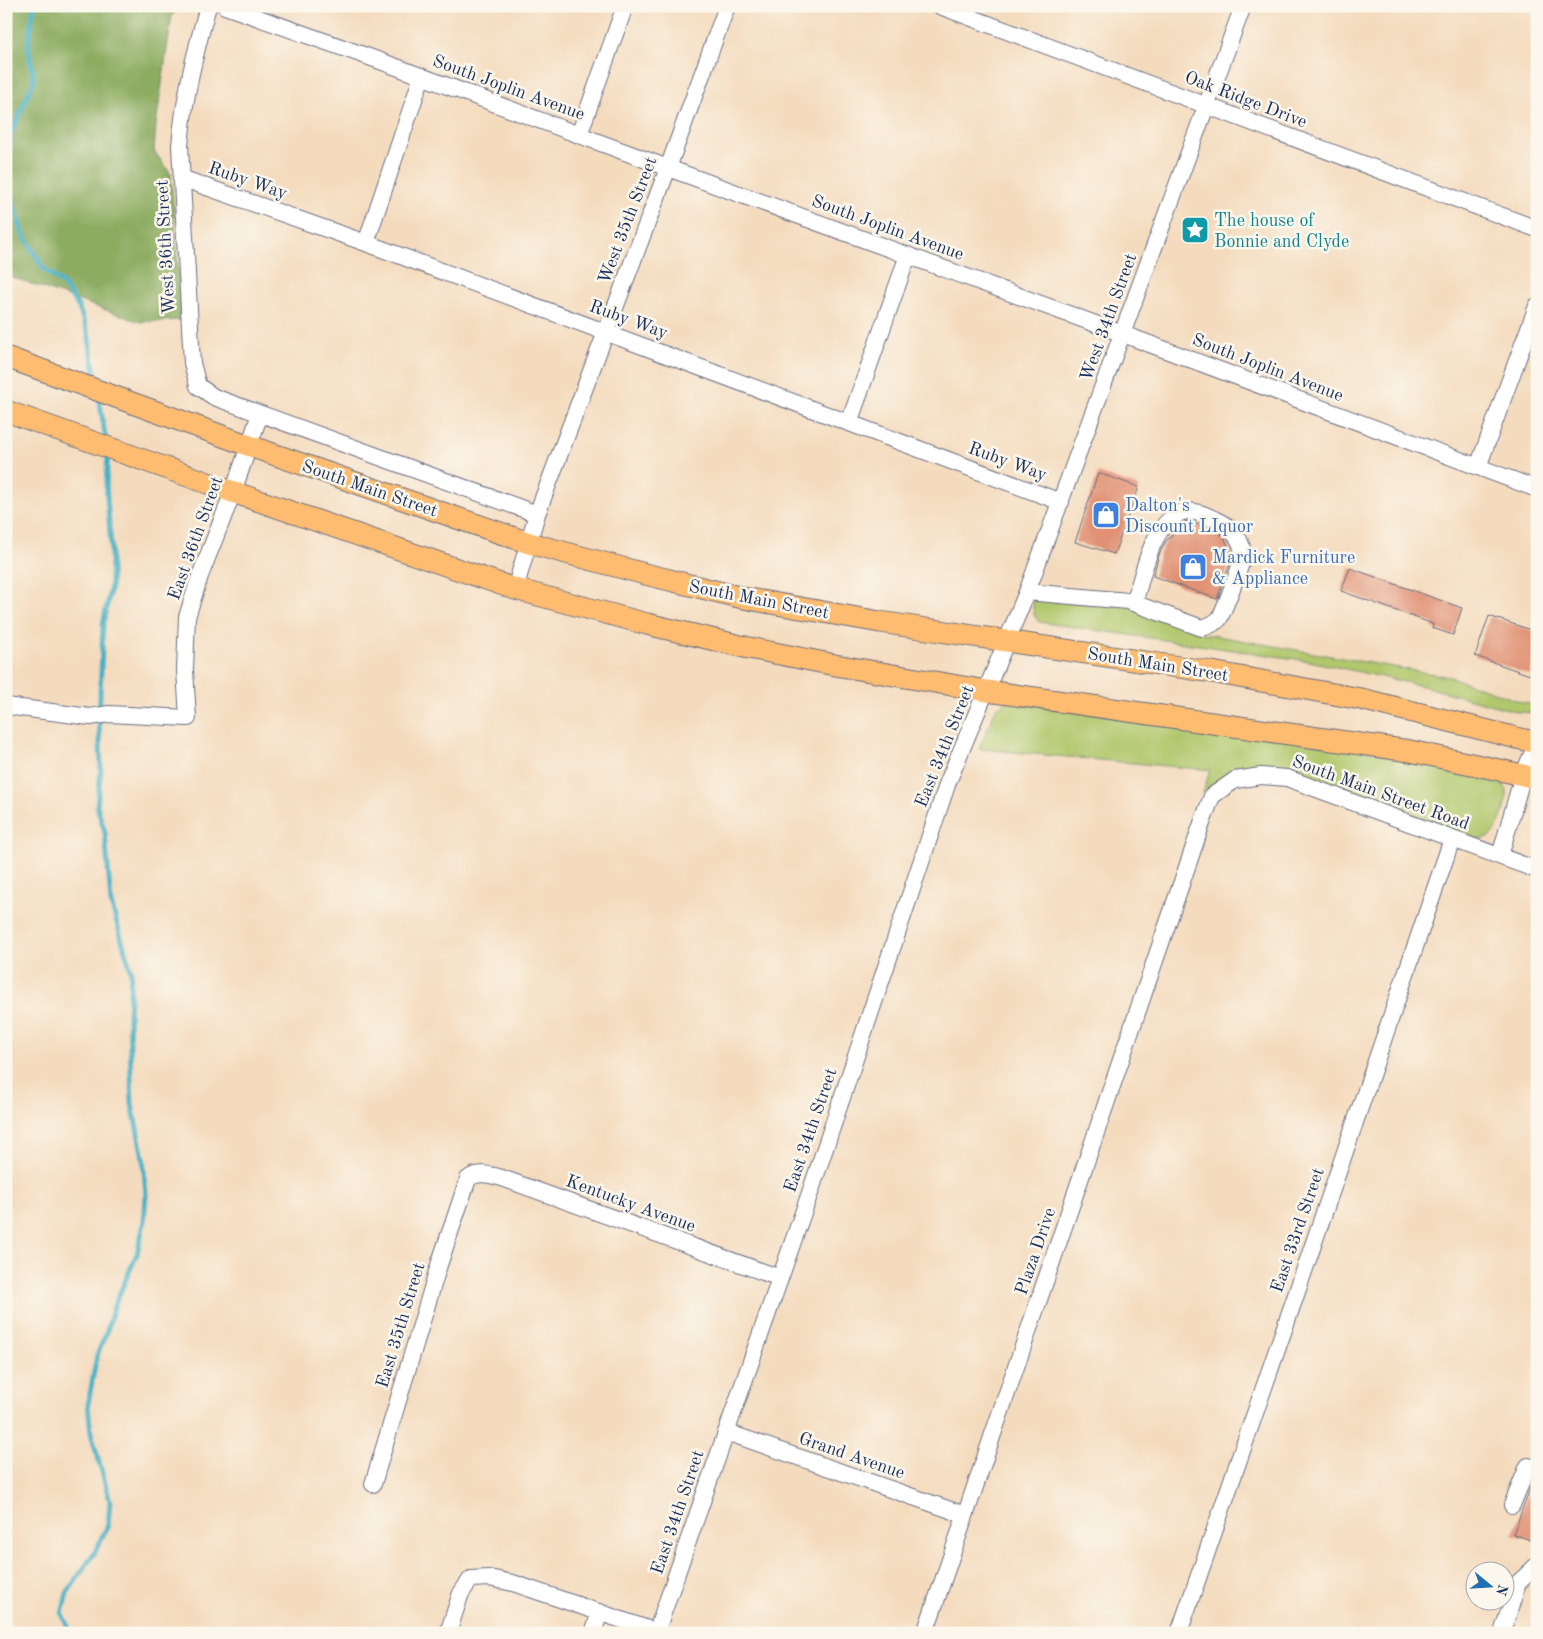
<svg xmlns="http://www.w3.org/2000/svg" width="1543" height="1639" font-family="'Old Standard TT',serif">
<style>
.green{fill:#b1c76c;stroke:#667b65}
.forest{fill:#8cac60;stroke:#546e5f}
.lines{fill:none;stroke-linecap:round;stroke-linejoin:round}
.stream{stroke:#47b0c5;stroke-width:5}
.building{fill:#e19275}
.minor-casing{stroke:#676b80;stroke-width:18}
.major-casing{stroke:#676b80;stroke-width:23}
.minor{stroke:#fff;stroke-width:16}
.major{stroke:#febc70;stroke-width:21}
.labels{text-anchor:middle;stroke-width:5;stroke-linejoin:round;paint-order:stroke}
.street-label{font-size:18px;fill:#1b2f5e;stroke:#fbf7ec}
.culture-label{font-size:18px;fill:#0d838f;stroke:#fbf7ec;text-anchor:start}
.shop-label{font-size:18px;fill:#366cbe;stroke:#fbf7ec;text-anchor:start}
</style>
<rect width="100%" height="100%" fill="#fbf7ec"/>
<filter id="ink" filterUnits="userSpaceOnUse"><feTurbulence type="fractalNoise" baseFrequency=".02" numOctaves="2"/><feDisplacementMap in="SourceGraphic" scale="10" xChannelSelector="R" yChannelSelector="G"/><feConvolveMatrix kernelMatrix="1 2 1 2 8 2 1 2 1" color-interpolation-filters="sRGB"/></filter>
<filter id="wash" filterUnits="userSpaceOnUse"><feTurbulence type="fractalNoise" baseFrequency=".0096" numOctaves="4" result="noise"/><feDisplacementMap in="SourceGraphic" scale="20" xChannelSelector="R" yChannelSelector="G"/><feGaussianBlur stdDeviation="1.12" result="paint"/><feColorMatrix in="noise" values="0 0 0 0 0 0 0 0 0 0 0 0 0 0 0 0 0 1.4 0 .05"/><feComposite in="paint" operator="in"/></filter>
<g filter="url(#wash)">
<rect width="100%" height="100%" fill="#f4dbbe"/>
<path class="green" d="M1033,599L1130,607L1206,634L1450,677L1537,707V710L1534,713L1518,712L1423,686L1309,661L1039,622C1032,615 1033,608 1033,599Z
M1006,701L1381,753L1501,780C1504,785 1507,789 1507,795C1506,805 1499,830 1490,836C1485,839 1480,839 1474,839C1441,826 1407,813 1374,801C1333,785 1286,761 1241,770C1226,773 1214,784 1203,793L1210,770L979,749L996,709Z"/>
<path class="forest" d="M6,6H182L172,15L156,125L154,151L171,174L182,320L140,322L6,275Z"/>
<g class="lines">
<path class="stream" d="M34,6L28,45L34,80L10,137L7,161L8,187L23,234L43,268L63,284L78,306L88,333L97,384
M99,397L106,441
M71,1633L62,1614L67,1593L95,1552L108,1525L110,1501L91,1433L88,1404L97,1355L106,1334L114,1306L137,1254L144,1223L146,1195L143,1158L132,1104L129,1018L131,971L111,903L105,833L97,806L101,769L99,719L103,624L111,586V546L106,485L108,454"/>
</g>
<g id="blocks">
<path class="building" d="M1098,473L1139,487L1114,554L1075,542Z
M1189,521L1221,534L1224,537L1233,556L1217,599L1153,576L1159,555L1166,541L1184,522Z
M1350,568L1462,608L1453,635L1432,628L1433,624L1341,591Z
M1489,616L1537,632V654L1530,675L1475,656Z
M1534,1478H1537V1542L1513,1534Z"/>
</g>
</g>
<g filter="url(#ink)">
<use href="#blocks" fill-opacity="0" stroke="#676b80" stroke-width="1"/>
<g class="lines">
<defs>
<path id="minor" d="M208,6C195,53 184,97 180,146L192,363L198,386L214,397L537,514
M225,6L383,62L668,168L1123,334L1537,489
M940,6L1537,229
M579,135L625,6
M181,178L366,243L1061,502
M366,243L422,76
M849,423L908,255
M1478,467L1537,306
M515,589L537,514L668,168L727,6
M1027,592L1128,601L1202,628C1209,626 1214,624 1219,619C1222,615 1244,559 1243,555C1242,538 1231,527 1216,520C1206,515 1191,508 1180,513C1151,525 1143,576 1134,603
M6,706L90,717L109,714L188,718L185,670L187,617L200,576L233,492L260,414
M1500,856L1523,775L1537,743
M726,1432L965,1515
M373,1484L439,1265L468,1179C477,1171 491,1175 502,1178L780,1278
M1512,1505L1528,1466L1537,1468
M448,1633L461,1593L471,1579L489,1578L513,1583L657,1632
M593,1633L600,1612
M656,1633L811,1190L948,782L1027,592L1243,6
M925,1633L1201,826L1212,796L1235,780L1261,776L1287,778L1537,870
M1179,1633L1298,1289L1452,839
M1502,1633L1518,1583L1537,1565"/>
<path id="major" d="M6,357L250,446L529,543L645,574L743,598L880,622L1212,672L1361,699L1537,743
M6,411L233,492L515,589L647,624L749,648L835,665L987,691L1410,751L1523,775L1537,779"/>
</defs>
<use href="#minor" class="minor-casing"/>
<use href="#major" class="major-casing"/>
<use href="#minor" class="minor"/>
<use href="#major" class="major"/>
</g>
</g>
<defs>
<symbol id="sight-square" viewBox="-11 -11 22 22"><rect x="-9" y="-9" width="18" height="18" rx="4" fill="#0f9aa8" stroke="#fbf7ec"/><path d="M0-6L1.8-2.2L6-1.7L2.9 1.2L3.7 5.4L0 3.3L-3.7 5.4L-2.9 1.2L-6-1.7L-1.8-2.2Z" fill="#fff"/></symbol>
<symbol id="shop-square" viewBox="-11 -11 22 22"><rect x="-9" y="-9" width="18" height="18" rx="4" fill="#3f7fe0" stroke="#fbf7ec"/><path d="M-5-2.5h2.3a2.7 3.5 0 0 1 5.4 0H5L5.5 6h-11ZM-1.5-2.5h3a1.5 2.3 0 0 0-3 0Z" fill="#fff"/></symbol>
</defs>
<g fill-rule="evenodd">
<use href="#sight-square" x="1179" y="214" width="32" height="32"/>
<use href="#shop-square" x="1090" y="499" width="32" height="32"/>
<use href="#shop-square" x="1177" y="551" width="32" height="32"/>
</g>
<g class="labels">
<g class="street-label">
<text transform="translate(509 87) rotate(20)" y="6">South Joplin Avenue</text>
<text transform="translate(1246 99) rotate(21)" y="6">Oak Ridge Drive</text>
<text transform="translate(248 180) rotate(19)" y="6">Ruby Way</text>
<text transform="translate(627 220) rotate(-69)" y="6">West 35th Street</text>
<text transform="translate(888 227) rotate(20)" y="6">South Joplin Avenue</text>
<text transform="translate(165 247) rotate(-93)" y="6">West 36th Street</text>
<text transform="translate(1108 317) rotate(-70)" y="6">West 34th Street</text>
<text transform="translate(629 319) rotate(20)" y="6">Ruby Way</text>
<text transform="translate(1268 367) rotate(21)" y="6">South Joplin Avenue</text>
<text transform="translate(1008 461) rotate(20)" y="6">Ruby Way</text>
<text transform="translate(370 488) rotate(19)" y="6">South Main Street</text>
<text transform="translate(195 538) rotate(-70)" y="6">East 36th Street</text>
<text transform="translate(759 599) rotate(11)" y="6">South Main Street</text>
<text transform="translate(1158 664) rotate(9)" y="6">South Main Street</text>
<text transform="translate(944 746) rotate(-68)" y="6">East 34th Street</text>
<text transform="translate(1381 792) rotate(20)" y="6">South Main Street Road</text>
<text transform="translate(810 1130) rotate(-71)" y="6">East 34th Street</text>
<text transform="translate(631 1203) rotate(20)" y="6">Kentucky Avenue</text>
<text transform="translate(1297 1230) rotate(-71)" y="6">East 33rd Street</text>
<text transform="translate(1035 1251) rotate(-71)" y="6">Plaza Drive</text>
<text transform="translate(400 1325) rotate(-73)" y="6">East 35th Street</text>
<text transform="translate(852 1455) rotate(19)" y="6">Grand Avenue</text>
<text transform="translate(677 1512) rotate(-71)" y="6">East 34th Street</text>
</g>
<g class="culture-label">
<text x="1214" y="226">The house of<tspan x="1214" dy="21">Bonnie and Clyde</tspan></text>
</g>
<g class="shop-label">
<text x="1125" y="511">Dalton's<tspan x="1125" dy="21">Discount LIquor</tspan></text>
<text x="1212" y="563">Mardick Furniture<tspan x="1212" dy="21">&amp; Appliance</tspan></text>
</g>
</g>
<rect width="1543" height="1639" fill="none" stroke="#fbf7ec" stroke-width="25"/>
<g transform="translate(1490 1586) rotate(108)"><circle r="24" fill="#fbf7ec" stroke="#a1a7b3"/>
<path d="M0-4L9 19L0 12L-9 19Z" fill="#1f6fb2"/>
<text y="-8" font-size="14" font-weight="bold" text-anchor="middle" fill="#1b2f5e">N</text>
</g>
</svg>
